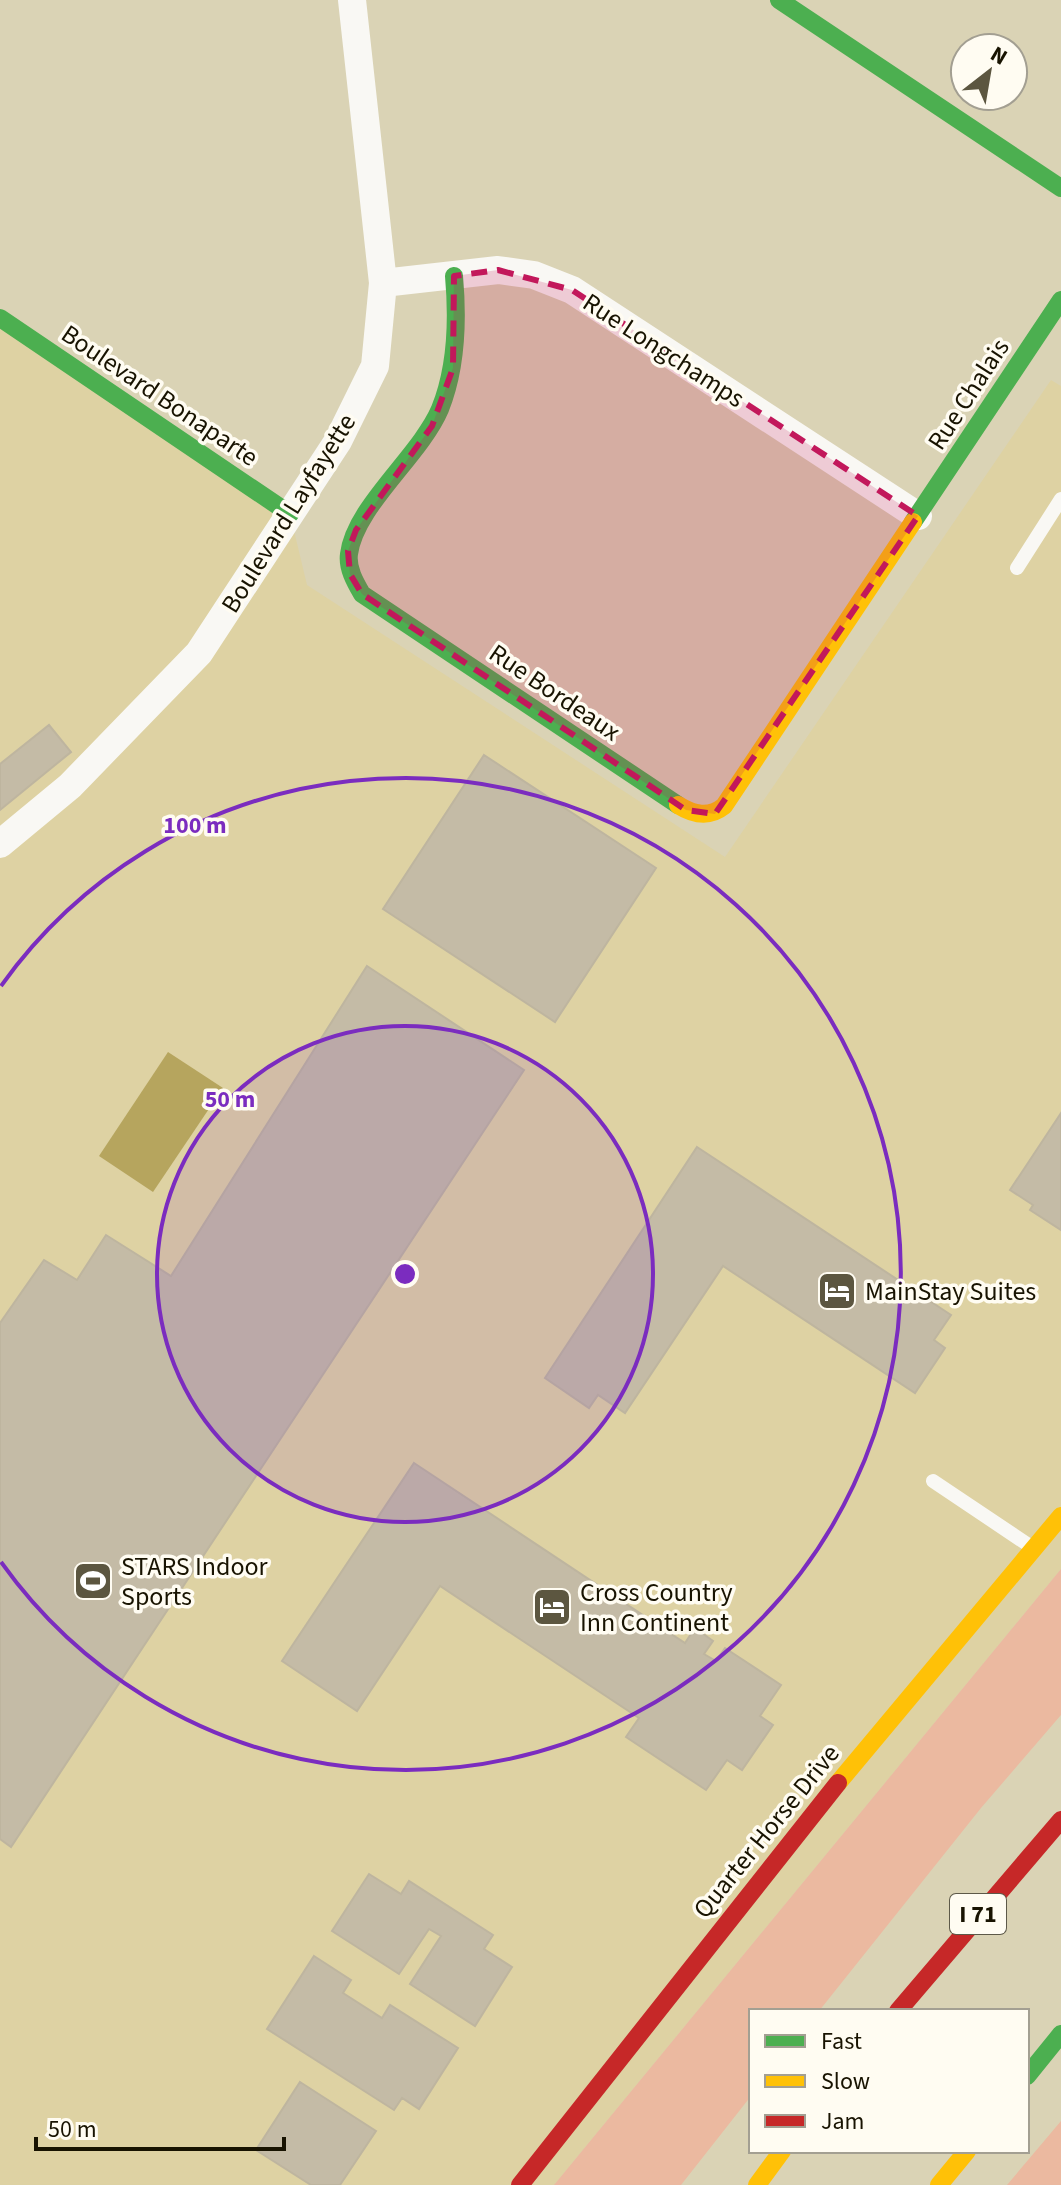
<svg xmlns="http://www.w3.org/2000/svg" width="1061" height="2185" font-family="'Source Sans 3',sans-serif">
<style>
.built{fill:#ded2a3}
.green{fill:#ebb9a0}
.water{fill:#b6a55e}
.building{fill:#c4bba6;stroke:#beb59f;stroke-width:2}
.lines{fill:none;stroke-linecap:round;stroke-linejoin:round}
.lane{stroke:#f9f8f4;stroke-width:14}
.street{stroke:#f9f8f4;stroke-width:28}
.fast{stroke:#4caf50;stroke-width:18}
.slow{stroke:#ffc107;stroke-width:18}
.jam{stroke:#c62828;stroke-width:18}
.marked{fill:#c2185b;fill-opacity:0.2;stroke:#c2185b;stroke-width:6;stroke-dasharray:16 10;stroke-linejoin:round}
.ring{fill:none;stroke:#7b2cbf;stroke-width:4}
.labels{text-anchor:middle;stroke-width:7;stroke-linejoin:round;paint-order:stroke}
.shield{fill:#fffcf2;stroke:#5d5949;stroke-width:2}
.shield-label{font-size:24px;font-weight:bold;fill:#181301}
.street-label{font-size:26px;fill:#181301;stroke:#fffcf2}
.poi-label{font-size:26px;fill:#181301;stroke:#fffcf2;text-anchor:start}
.centre{fill:#7b2cbf;stroke:#fffcf2;stroke-width:4}
.ring-label{font-size:24px;text-anchor:middle;font-weight:bold;fill:#7b2cbf;stroke:#fffcf2;stroke-width:7;stroke-linejoin:round;paint-order:stroke}
</style>
<rect width="100%" height="100%" fill="#dad3b5"/>
<path class="built" d="M0,318L290,514L307,585L725,857L1051,380L1061,386V1569L554,2185H0Z"/>
<path class="green" d="M1061,1569V1715L981,1808L819,2011H751V2096L681,2185H554Z
M1061,2121V2185H1007Z"/>
<path class="water" d="M168,1052L223,1088L153,1192L99,1156Z"/>
<path class="building" d="M49,725L71,752L0,810V764Z
M484,755L656,868L555,1022L383,909Z
M367,966L524,1070L11,1847L0,1839V1323L44,1260L77,1280L106,1235L171,1276Z
M1061,1113V1230L1030,1210L1033,1205L1010,1190Z
M697,1147L951,1315L934,1340L945,1348L915,1393L723,1266L625,1413L598,1395L589,1408L545,1378Z
M414,1463L685,1643L695,1628L713,1641L704,1654L716,1661L725,1648L781,1685L760,1716L773,1725L742,1770L727,1760L706,1790L626,1737L639,1718L440,1586L357,1711L282,1661Z
M369,1874L401,1894L409,1881L493,1935L484,1949L512,1967L475,2026L410,1984L441,1936L429,1929L399,1974L332,1931Z
M314,1956L351,1980L343,1993L382,2018L390,2005L458,2048L419,2109L402,2098L394,2110L267,2029Z
M300,2082L376,2131L340,2185H311L256,2150Z"/>
<g class="lines">
<path class="lane" d="M1017,568L1061,499
M933,1481L1030,1546"/>
<path class="street" d="M383,283L498,270L534,275L572,290L918,516
M0,844L70,786L199,653L338,441L375,366L383,283L352,0"/>
<path class="fast" d="M779,0L1061,188
M454,276C458,321 457,367 440,409C420,456 355,506 349,554C347,568 355,582 362,594L678,805
M0,318L290,514
M913,522L1061,300
M1027,2076L1061,2034"/>
<path class="slow" d="M678,805C694,815 709,818 724,806L913,522
M838,1783L1061,1516
M757,2185L782,2151
M939,2185L967,2151"/>
<path class="jam" d="M898,2011L1061,1820
M520,2185L838,1783"/>
</g>
<path class="marked" d="M498,270L572,290L918,516L715,814L686,810L362,594L350,574L348,551L356,530L432,426L453,368L454,276Z"/>
<circle cx="405" cy="1274" r="248" fill="#7b2cbf" fill-opacity=".12"/>
<g class="ring">
<circle cx="405" cy="1274" r="248"/>
<path d="M1 986A496 496 0 1 1 1 1562"/>
</g>
<defs>
<symbol id="hotel-square" viewBox="-11 -11 22 22"><rect x="-9" y="-9" width="18" height="18" rx="4" fill="#5c5640" stroke="#fffcf2"/><path d="M-6-4.5h1.5V1H6V5H4.5V3h-9V5H-6ZM-4 0a1.8 1.8 0 1 1 3.6 0ZM.5 0V-2.5h3Q6-2.5 6 0Z" fill="#fff"/></symbol>
<symbol id="stadium-square" viewBox="-11 -11 22 22"><rect x="-9" y="-9" width="18" height="18" rx="4" fill="#5c5640" stroke="#fffcf2"/><path d="M0-5a6.5 5 0 1 0 0 10a6.5 5 0 1 0 0-10ZM-3.5-1.8h7v3.6h-7Z" fill="#fff"/></symbol>
</defs>
<g fill-rule="evenodd">
<use href="#hotel-square" x="815" y="1269" width="44" height="44"/>
<use href="#stadium-square" x="71" y="1559" width="44" height="44"/>
<use href="#hotel-square" x="530" y="1585" width="44" height="44"/>
</g>
<g class="labels">
<rect class="shield" x="950" y="1894" width="56" height="40" rx="6"/>
<g class="shield-label">
<text x="978" y="1922">I 71</text>
</g>
<g class="street-label">
<text transform="translate(664 350) rotate(33)" y="9">Rue Longchamps</text>
<text transform="translate(968 394) rotate(-57)" y="9">Rue Chalais</text>
<text transform="translate(160 395) rotate(34)" y="9">Boulevard Bonaparte</text>
<text transform="translate(288 513) rotate(-58)" y="9">Boulevard Layfayette</text>
<text transform="translate(555 692) rotate(34)" y="9">Rue Bordeaux</text>
<text transform="translate(766 1831) rotate(-51)" y="9">Quarter Horse Drive</text>
</g>
<g class="poi-label">
<text x="865" y="1300">MainStay Suites</text>
<text x="121" y="1575">STARS Indoor<tspan x="121" dy="30">Sports</tspan></text>
<text x="580" y="1601">Cross Country<tspan x="580" dy="30">Inn Continent</tspan></text>
</g>
</g>
<circle cx="405" cy="1274" r="12" class="centre"/>
<g class="ring-label">
<text x="195" y="833">100 m</text>
<text x="230" y="1107">50 m</text>
</g>
<rect x="749" y="2009" width="280" height="144" fill="#fffcf2" stroke="#a39f92" stroke-width="2"/>
<rect x="765" y="2035" width="40" height="12" fill="#4caf50" stroke="#a39f92" stroke-width="2"/>
<text x="821" y="2049" font-size="24" fill="#181301">Fast</text>
<rect x="765" y="2075" width="40" height="12" fill="#ffc107" stroke="#a39f92" stroke-width="2"/>
<text x="821" y="2089" font-size="24" fill="#181301">Slow</text>
<rect x="765" y="2115" width="40" height="12" fill="#c62828" stroke="#a39f92" stroke-width="2"/>
<text x="821" y="2129" font-size="24" fill="#181301">Jam</text>
<g transform="translate(989 72) rotate(31)"><circle r="38" fill="#fffcf2" stroke="#a39f92" stroke-width="2"/>
<path d="M0-6L14 30L0 20L-14 30Z" fill="#5c5640"/>
<text y="-12" font-size="22" font-weight="bold" text-anchor="middle" fill="#181301">N</text>
</g>
<path d="M36 2137v12h248v-12" fill="none" stroke="#181301" stroke-width="4"/>
<text x="48" y="2137" font-size="24" fill="#181301" stroke="#fffcf2" stroke-width="6" paint-order="stroke">50 m</text>
</svg>
